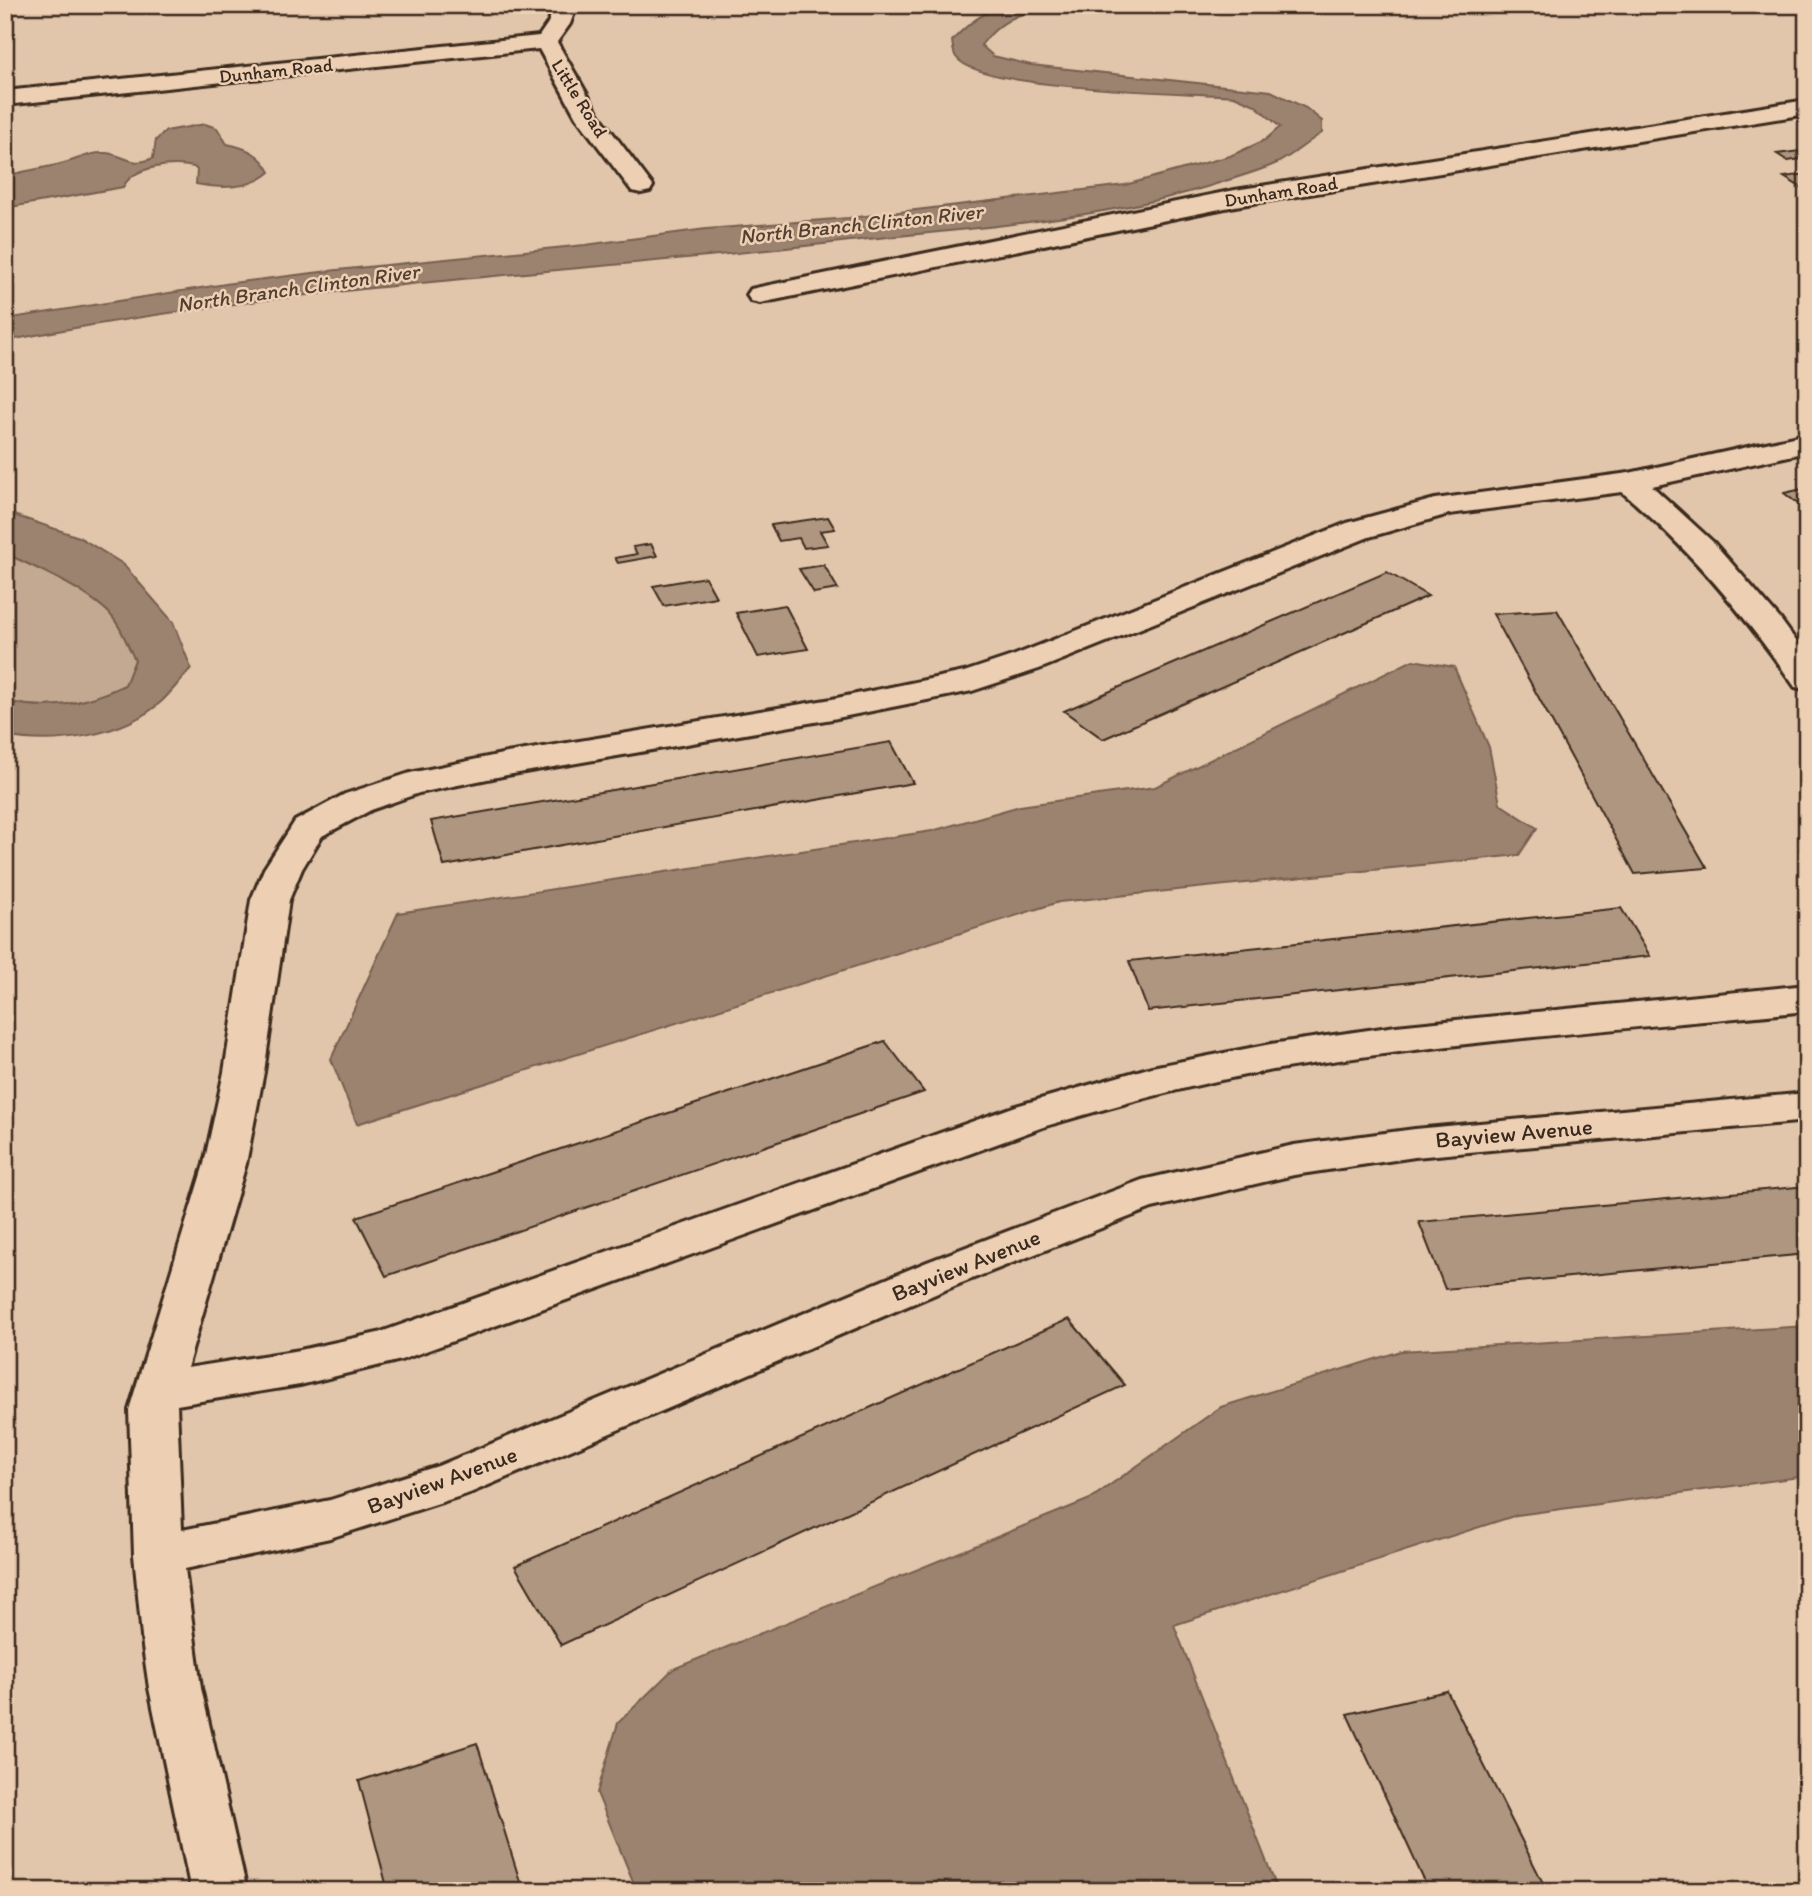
<svg xmlns="http://www.w3.org/2000/svg" width="1812" height="1896" font-family="Itim,sans-serif">
<style>
.green{fill:#c3a991;stroke:#7f6a58;stroke-width:2}
.water{fill:#9c836f;stroke:#755f4f;stroke-width:2}
.building{fill:#ae9680;stroke:#3b2a1e;stroke-width:2}
.lines{fill:none;stroke-linecap:round;stroke-linejoin:round}
.minor-casing{stroke:#3b2a1e;stroke-width:6}
.minor{fill:#edd0b4;fill-rule:evenodd}
.labels{text-anchor:middle;stroke-width:5;stroke-linejoin:round;paint-order:stroke}
.far-street-label{font-size:19px;fill:#3b2a1e;stroke:#edd0b4}
.far-water-label{font-size:21px;font-style:italic;fill:#534032;stroke:#edd0b4}
.street-label{font-size:23px;fill:#3b2a1e;stroke:#edd0b4}
</style>
<rect width="100%" height="100%" fill="#e2c6ab"/>
<filter id="ink" filterUnits="userSpaceOnUse"><feTurbulence type="fractalNoise" baseFrequency=".0143" numOctaves="2"/><feDisplacementMap in="SourceGraphic" scale="14" xChannelSelector="R" yChannelSelector="G"/><feConvolveMatrix kernelMatrix="1 2 1 2 8 2 1 2 1" color-interpolation-filters="sRGB"/></filter>
<g filter="url(#ink)">
<path class="green" d="M5,553C38,569 77,585 105,609C119,621 127,644 135,660L125,685C84,704 50,712 5,701Z"/>
<path class="water" d="M1003,5H1047C1017,15 1001,20 981,45L993,56L1031,65L1271,91L1306,108L1322,121V133C1307,142 1292,156 1277,163C1257,172 1234,178 1213,185C1093,222 966,228 841,242C563,274 280,286 5,341V319L232,283L337,270L585,245L706,229L849,218L1125,185L1230,156L1265,140L1280,127L1255,105L1234,96C1186,92 979,91 956,57C953,53 953,46 952,41C967,24 982,13 1003,5Z
M205,124L217,128L227,144C246,148 260,153 270,172C251,189 220,189 196,184L197,170L194,167C172,162 134,166 123,187L5,208V176C25,171 45,168 64,163C79,159 90,152 106,153C125,155 132,168 153,158L156,140L166,131Z
M5,512L79,537L123,564L173,622L191,668C182,679 172,691 162,701C124,736 55,746 5,736V701C50,712 84,704 125,685L135,660C127,644 119,621 105,609C77,585 38,569 5,553Z
M1413,660L1454,667L1489,747L1500,804L1537,828L1519,855L1059,902L357,1124L331,1059L398,913L932,831L1020,806L1155,787Z
M1807,1326V1476L1517,1515L1174,1625L1278,1891H637L597,1793L618,1723L673,1669L1090,1499L1221,1407L1401,1351Z"/>
<path class="building" d="M1800,151L1807,153V162L1801,159L1788,161L1777,154Z
M1807,174V191L1784,177Z
M1807,488V511L1784,493Z
M828,517L835,529L820,531L828,545L804,548L799,538L779,541L771,525Z
M651,544L657,556L618,563L615,558L637,554L633,547Z
M824,565L838,589L814,593L799,569Z
M1387,572L1428,596L1103,739L1064,711Z
M705,577L716,597L664,606L653,586Z
M785,605L808,649L758,657L736,613Z
M1557,610L1707,868L1635,874L1493,614Z
M891,742L913,783L444,866L431,821Z
M1621,908L1650,956L1148,1011L1129,961Z
M885,1041L924,1092L386,1276L356,1217Z
M1807,1186V1254L1445,1289L1419,1222Z
M1069,1319L1125,1385L561,1645L515,1566Z
M1447,1691L1547,1891H1429L1347,1714Z
M477,1743L523,1891H388L359,1781Z"/>
<g class="lines">
<defs>
<path id="minor" d="M555,5H577L570,24L557,42L599,115L653,186L650,191L641,193L632,191L576,117L539,49L5,105V91L539,36L548,23Z
M1807,100V114L1235,206L760,303L751,301L747,295L751,289L760,287L1235,190Z
M1807,434V452L1652,486L1714,543L1780,619L1807,656V690L1795,687C1745,615 1690,549 1622,492L1449,514L1369,537L1039,669L972,691L832,719L507,775L419,793L371,810L322,836L302,869L289,900L264,1072L246,1164L187,1368L300,1350L378,1333L1016,1106L1152,1067L1271,1044L1396,1026L1807,985V1011C1629,1029 1449,1041 1273,1070C1196,1083 1121,1104 1046,1126L401,1360L300,1385L177,1405L182,1530L330,1500L438,1466L927,1262L1142,1180L1294,1145L1415,1129L1807,1093V1121L1415,1157L1294,1175L1152,1208L959,1284L470,1493L330,1538L185,1569L201,1688L247,1891H191L149,1688L143,1647L134,1555L129,1410L204,1164L224,1072L251,900L264,869L290,829L295,821L345,794L410,773L507,753L832,699L964,672L1015,655L1347,523L1435,499L1629,473Z"/>
</defs>
<use href="#minor" class="minor-casing"/>
<use href="#minor" class="minor"/>
</g>
</g>
<g class="labels">
<g class="far-street-label">
<text transform="translate(276 70) rotate(-6)" y="7">Dunham Road</text>
<text transform="translate(580 98) rotate(58)" y="7">Little Road</text>
<text transform="translate(1281 191) rotate(-9)" y="7">Dunham Road</text>
</g>
<g class="far-water-label">
<text transform="translate(861 224) rotate(-6)" y="7">North Branch Clinton River</text>
<text transform="translate(298 288) rotate(-8)" y="7">North Branch Clinton River</text>
</g>
<g class="street-label">
<text transform="translate(1514 1133) rotate(-5)" y="8">Bayview Avenue</text>
<text transform="translate(966 1265) rotate(-22)" y="8">Bayview Avenue</text>
<text transform="translate(442 1480) rotate(-20)" y="8">Bayview Avenue</text>
</g>
</g>
<rect width="1812" height="1896" fill="none" stroke="#edd0b4" stroke-width="28"/>
<rect x="14" y="14" width="1784" height="1868" fill="none" stroke="#3b2a1e" stroke-width="2.5" filter="url(#ink)"/>
</svg>
